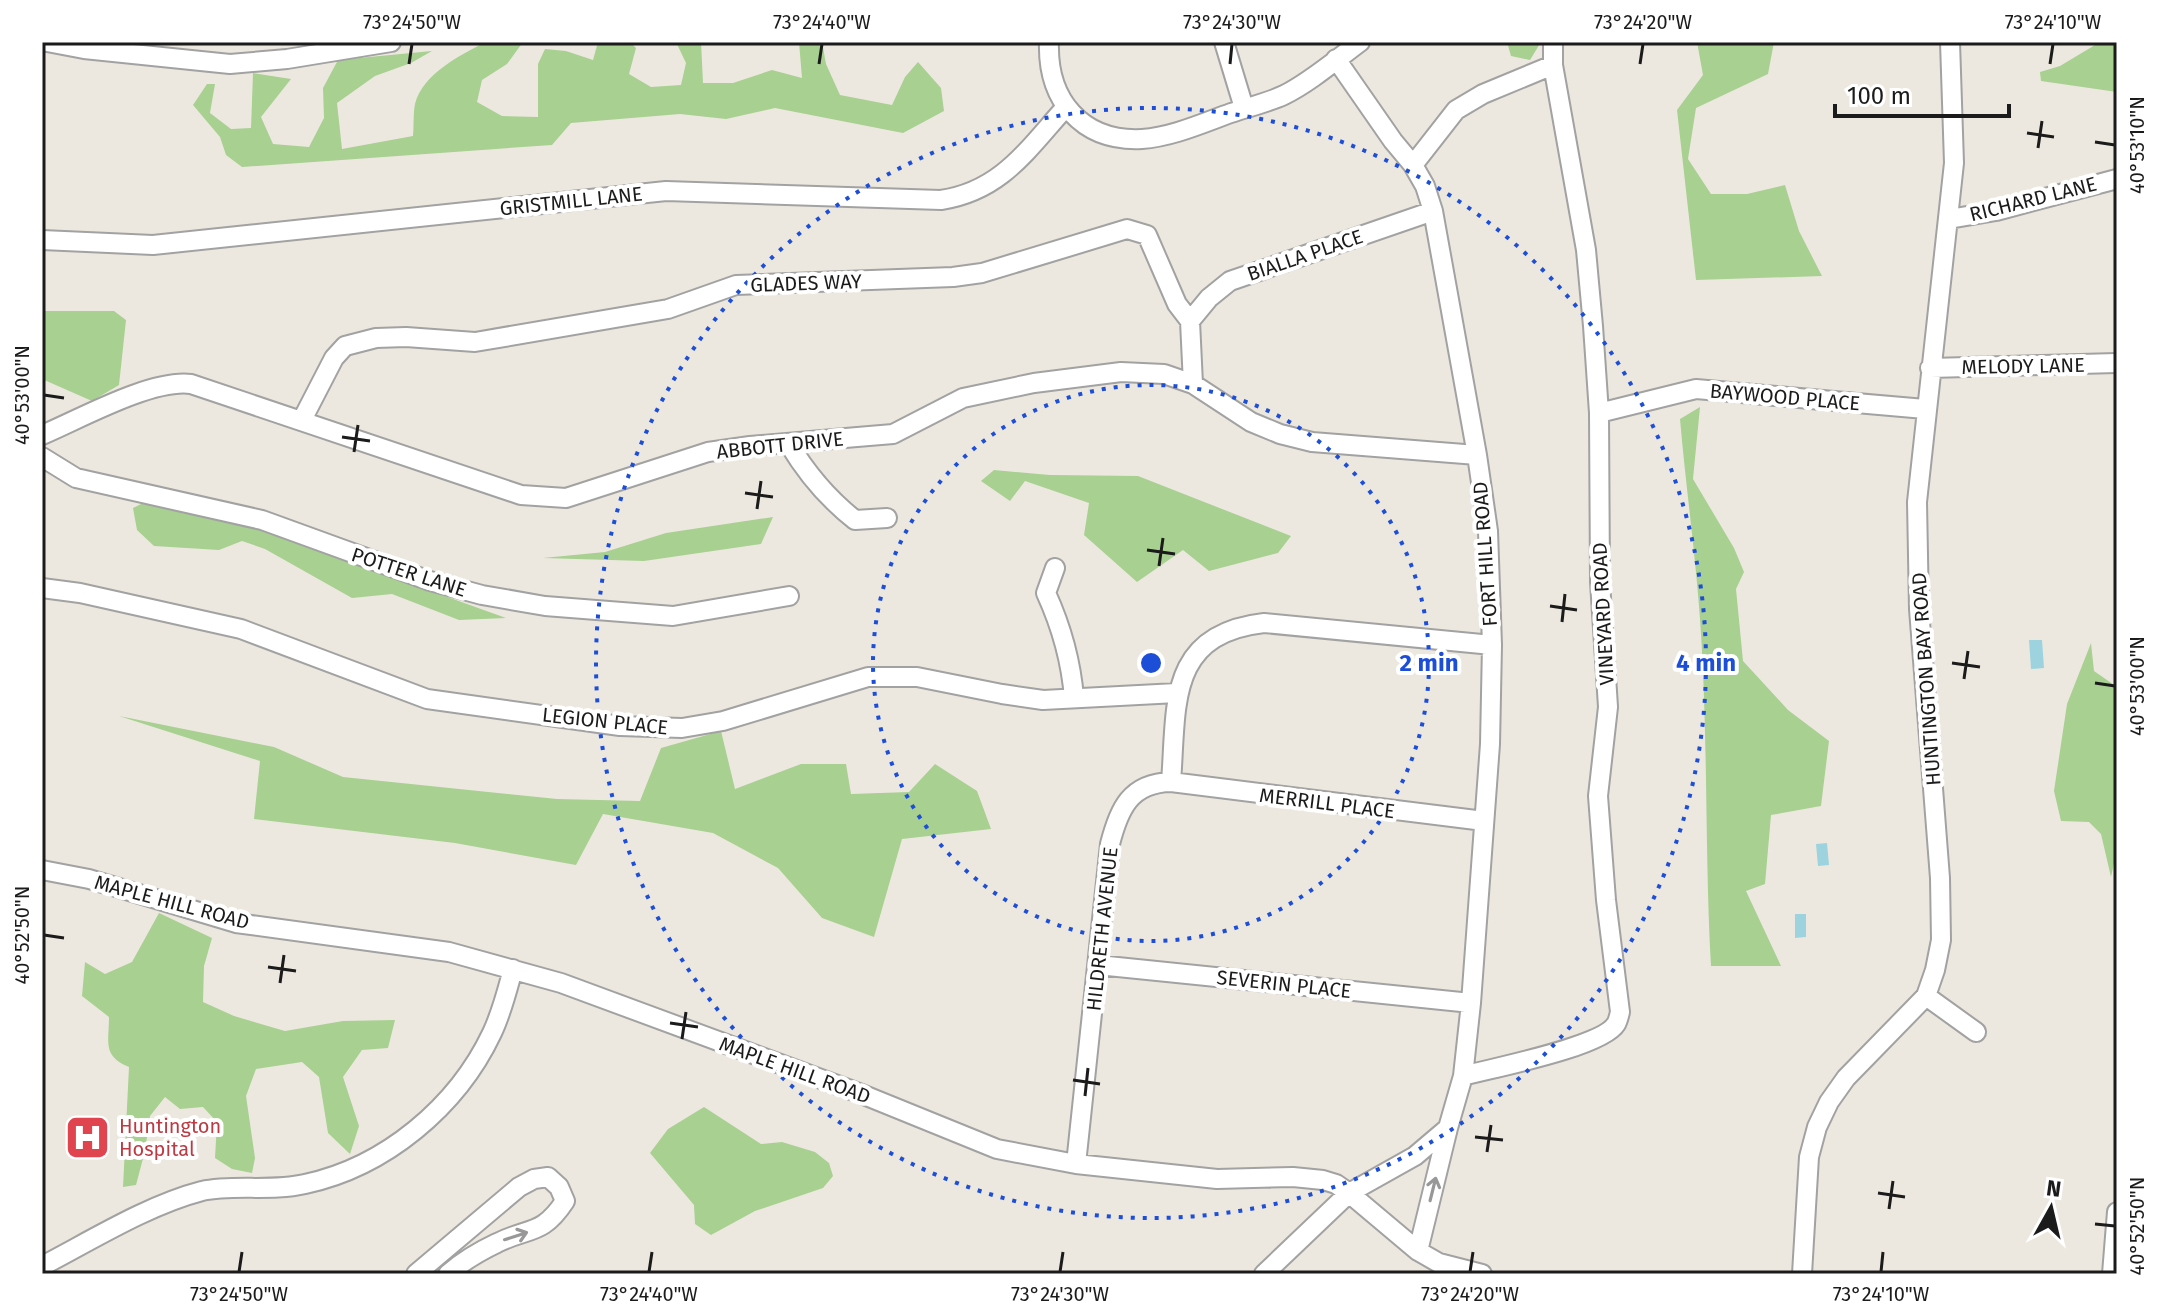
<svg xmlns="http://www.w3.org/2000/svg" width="2159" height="1316" font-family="'Fira Sans',sans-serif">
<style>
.forest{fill:#a7d091}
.water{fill:#9cd3de}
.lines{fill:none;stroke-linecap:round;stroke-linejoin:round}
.minor-casing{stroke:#a2a2a2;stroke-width:22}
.minor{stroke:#fff;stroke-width:18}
.oneway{stroke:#989898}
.ticks{fill:none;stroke:#1b1b1b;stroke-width:3}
.ring{fill:none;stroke:#1d4ed8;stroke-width:4;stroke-dasharray:4 8}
.labels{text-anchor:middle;stroke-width:8;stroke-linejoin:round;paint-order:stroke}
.street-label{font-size:20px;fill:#1b1b1b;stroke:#fff}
.health-label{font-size:20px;fill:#be3a42;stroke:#fff;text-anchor:start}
.centre{fill:#1d4ed8;stroke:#fff;stroke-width:4}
.ring-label{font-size:24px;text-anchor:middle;font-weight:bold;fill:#1d4ed8;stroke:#fff;stroke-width:8;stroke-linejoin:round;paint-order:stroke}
.neatline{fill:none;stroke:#1b1b1b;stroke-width:3}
.ticks-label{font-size:20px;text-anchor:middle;fill:#1b1b1b}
</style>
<rect width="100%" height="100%" fill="#ede8df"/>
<path class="forest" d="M485,42H523L507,64L482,80L477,102L502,116L538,117V64L545,49L566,51L593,60L598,42H630L636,48L629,74L651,87L681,85L686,63L676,42H701L703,83H733L772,70L802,78L799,42H822L826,64L840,95L892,105L905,77L918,62L941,88L944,111L903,133L775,108L726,119L680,114L571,123L552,145L242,167L226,155L220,137L193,105L207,84H215L210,113L231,129L251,128L253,73L291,79L261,117L273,144L309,147L324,118L323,88L338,60L432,51L411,63L375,76L337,103L342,149L413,136C414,126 413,114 415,104C423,73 460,56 485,42Z
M1507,42H1541L1530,60L1511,56Z
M1697,42H1774L1768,74L1696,108L1688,159L1711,194H1747L1785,185L1799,231L1822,276L1696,280L1677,110L1703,75Z
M2100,42H2117V92L2041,81L2040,72L2060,66Z
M42,311H114L126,320L119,385L92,401L42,379Z
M1700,407L1693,479L1734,548L1744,572L1736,589L1743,661L1788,710L1829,741L1821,806L1771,815L1765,884L1746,891L1781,966H1711C1704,842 1709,718 1698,594C1693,536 1685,477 1680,419Z
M994,470L1050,475L1138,476L1291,536L1278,553L1209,571L1183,550L1137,582L1084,535L1089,503L1025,481L1010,501L981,481Z
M145,502L233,520L506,618L459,620L392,594L352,598L265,549L242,541L219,550L154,546L137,530L133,508Z
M773,517L761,544L644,561L543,558L605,552L666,533Z
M2091,643L2094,671L2117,687V849L2111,877L2101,834L2089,822L2061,821L2054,791L2067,704Z
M119,716L274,747L343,777L557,799L640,801L661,748L721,731L735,789L801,764H846L851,794L909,792L935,764L977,791L991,829L902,839L874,937L822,918L778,868L713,833L603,814L576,865L455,843L254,819L260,761Z
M159,913L212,938L204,966L203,1002L234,1016L285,1031L343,1021L395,1020L388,1048L362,1050L343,1077L359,1126L350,1154L328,1133L319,1077L302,1062L256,1069L246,1096L255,1158L252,1173L232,1169L215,1158L217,1122L203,1107L180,1109L165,1097L150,1116L145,1151L136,1185L123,1187L129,1067C102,1056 109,1042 109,1017L82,996L85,962L105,974L132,962Z
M704,1107L761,1144L782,1142L815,1152L829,1163L833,1176L823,1188L755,1211L711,1235L695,1224L694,1205L650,1153L668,1129Z"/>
<path class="water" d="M2029,640H2042L2044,668L2031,669Z
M1827,843L1829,865L1818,866L1816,844Z
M1795,914H1806V937L1795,938Z"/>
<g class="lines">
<defs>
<path id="minor" d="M47,42L84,49L230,64L287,59L391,42
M1049,42C1047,99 1081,142 1142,139C1172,137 1203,123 1231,113C1248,107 1267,103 1284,95C1309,83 1337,59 1360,42
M1224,42L1244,108
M1413,165L1456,110L1483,94L1553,65
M1949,219L1996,211L2117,179
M42,240L153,245L666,191L941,200C1001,191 1027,150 1065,108
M1190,321L1209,298L1230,281L1433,211
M1930,368L2117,363
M1599,413L1696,389L1925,409
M302,420L334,358L345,346L376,338L406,337L475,342L668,309L736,285L953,277L982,273L1127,229L1147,235L1177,304L1190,321L1193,384
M42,435C80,419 151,379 191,384L521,495L566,498L708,452L750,446L893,434L963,398L1034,383L1121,372L1164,374L1193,384L1251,422L1280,434L1312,442L1477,455
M789,444C807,474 827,498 855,520L887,518
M42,457L76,478L262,520L430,581L482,595L545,606L673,616L789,596
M1055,568L1046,593C1062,628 1071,660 1074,698
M42,588L80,593L241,629L427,699L620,726L682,728L723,721L868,677H917L1002,694L1043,700L1177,693
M1171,782C1177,707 1166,634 1264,623L1492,645
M42,870L89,879L236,923L449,952L561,983L859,1093L997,1149L1076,1164L1217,1179L1293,1177L1323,1180L1336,1184L1349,1193L1418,1251L1439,1263L1482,1274
M1098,965L1471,1003
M1926,996L1976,1032
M1463,1076C1492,1068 1602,1047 1616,1024C1618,1021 1619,1016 1620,1012L1606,900L1598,796L1608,707L1600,582L1599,413L1593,326L1586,250L1553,65V42
M1076,1164L1110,844C1119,809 1130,783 1171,782L1484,821
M1418,1251L1448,1128
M42,1266C92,1240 148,1205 202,1191C234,1184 271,1192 305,1184C385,1167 457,1107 492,1033C502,1012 507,991 513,969
M416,1274L519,1187L534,1179L548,1177L559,1187L565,1201C542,1236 529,1227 497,1243C480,1251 462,1262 448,1274
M1264,1274L1349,1193L1415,1156L1448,1128L1463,1076L1471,1003L1490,744L1492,645L1488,531L1477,455L1433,211L1425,186L1413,165L1393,141L1336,59
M1802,1274L1809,1157L1817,1127L1829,1102L1846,1078L1926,996L1935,970L1941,940L1940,878L1919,609L1917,502L1954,163L1950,42
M2112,1274L2117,1212"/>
</defs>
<use href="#minor" class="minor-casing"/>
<use href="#minor" class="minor"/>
</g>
<defs><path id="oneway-shaft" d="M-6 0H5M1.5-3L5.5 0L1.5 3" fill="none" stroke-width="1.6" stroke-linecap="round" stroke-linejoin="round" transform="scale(2)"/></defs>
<g class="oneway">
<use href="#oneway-shaft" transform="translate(1433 1189) rotate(-76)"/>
<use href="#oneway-shaft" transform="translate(516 1236) rotate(-18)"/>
</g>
<path class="ticks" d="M409,64L412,44M819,64L822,44M1230,64L1232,44M1640,64L1643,44M2050,64L2053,44M2027,133L2054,137M2095,142L2115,145M2038,148L2042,121M44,395L64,398M342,437L370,441M354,452L358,425M745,493L773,497M757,509L761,481M1147,550L1175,554M1159,566L1163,538M1550,606L1577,610M1562,622L1565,594M1952,663L1980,667M1964,679L1968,651M2095,683L2115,686M44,935L64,938M268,967L296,971M280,983L284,955M670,1023L698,1027M682,1039L686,1012M1073,1080L1100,1084M1085,1096L1088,1068M1475,1137L1503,1140M1487,1152L1491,1125M1878,1193L1905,1197M1889,1209L1893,1181M2095,1224L2115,1226M239,1272L242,1252M649,1272L652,1252M1060,1272L1063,1252M1470,1272L1473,1252M1881,1272L1883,1252"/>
<g class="ring">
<circle cx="1151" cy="663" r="278"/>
<circle cx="1151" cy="663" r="555"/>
</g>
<defs>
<symbol id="hospital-square" viewBox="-11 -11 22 22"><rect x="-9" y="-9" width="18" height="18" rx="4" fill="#e0444e" stroke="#fff"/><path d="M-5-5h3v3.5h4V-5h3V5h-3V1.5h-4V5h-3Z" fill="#fff"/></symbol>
</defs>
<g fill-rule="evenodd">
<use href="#hospital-square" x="62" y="1112" width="51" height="51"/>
</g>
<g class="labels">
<g class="street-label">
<text transform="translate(2033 199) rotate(-14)" y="7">RICHARD LANE</text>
<text transform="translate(571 201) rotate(-6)" y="7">GRISTMILL LANE</text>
<text transform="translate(1305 255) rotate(-19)" y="7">BIALLA PLACE</text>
<text transform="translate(806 283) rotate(-2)" y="7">GLADES WAY</text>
<text transform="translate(2023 366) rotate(-1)" y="7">MELODY LANE</text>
<text transform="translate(1785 397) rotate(5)" y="7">BAYWOOD PLACE</text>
<text transform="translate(780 445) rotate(-6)" y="7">ABBOTT DRIVE</text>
<text transform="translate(1485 554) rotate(-94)" y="7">FORT HILL ROAD</text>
<text transform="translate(409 572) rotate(18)" y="7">POTTER LANE</text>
<text transform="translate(1603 614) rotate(-93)" y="7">VINEYARD ROAD</text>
<text transform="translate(1926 679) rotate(-94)" y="7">HUNTINGTON BAY ROAD</text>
<text transform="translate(605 721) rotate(6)" y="7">LEGION PLACE</text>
<text transform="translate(1327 803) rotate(7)" y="7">MERRILL PLACE</text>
<text transform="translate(172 902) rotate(15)" y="7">MAPLE HILL ROAD</text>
<text transform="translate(1102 929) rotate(-84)" y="7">HILDRETH AVENUE</text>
<text transform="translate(1284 984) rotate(6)" y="7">SEVERIN PLACE</text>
<text transform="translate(795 1070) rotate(20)" y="7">MAPLE HILL ROAD</text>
</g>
<g class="health-label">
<text x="119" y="1133">Huntington<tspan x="119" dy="23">Hospital</tspan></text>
</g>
</g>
<circle cx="1151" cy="663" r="12" class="centre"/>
<g class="ring-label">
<text x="1429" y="671">2 min</text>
<text x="1706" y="671">4 min</text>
</g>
<rect width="2159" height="1316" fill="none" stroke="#ffffff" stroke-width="88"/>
<g transform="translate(2051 1208) rotate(8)" stroke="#ffffff" stroke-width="6" paint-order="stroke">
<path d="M0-6L14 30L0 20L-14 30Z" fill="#1b1b1b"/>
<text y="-12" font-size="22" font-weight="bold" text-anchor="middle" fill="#1b1b1b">N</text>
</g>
<path d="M1835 104v12h174v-12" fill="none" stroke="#1b1b1b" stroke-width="4"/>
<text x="1847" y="104" font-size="24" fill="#1b1b1b" stroke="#ffffff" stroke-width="6" paint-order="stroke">100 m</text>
<rect x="44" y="44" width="2071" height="1228" class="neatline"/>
<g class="ticks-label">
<text x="412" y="29">73°24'50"W</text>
<text x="822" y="29">73°24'40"W</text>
<text x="1232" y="29">73°24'30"W</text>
<text x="1643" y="29">73°24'20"W</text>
<text x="2053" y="29">73°24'10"W</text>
<text transform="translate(2137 145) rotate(-90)" y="7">40°53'10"N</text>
<text transform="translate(22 395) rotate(-90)" y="7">40°53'00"N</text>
<text transform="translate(2137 686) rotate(-90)" y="7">40°53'00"N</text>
<text transform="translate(22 935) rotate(-90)" y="7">40°52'50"N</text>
<text transform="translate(2137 1226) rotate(-90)" y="7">40°52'50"N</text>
<text x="239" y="1301">73°24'50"W</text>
<text x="649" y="1301">73°24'40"W</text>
<text x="1060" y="1301">73°24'30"W</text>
<text x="1470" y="1301">73°24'20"W</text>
<text x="1881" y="1301">73°24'10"W</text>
</g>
</svg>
